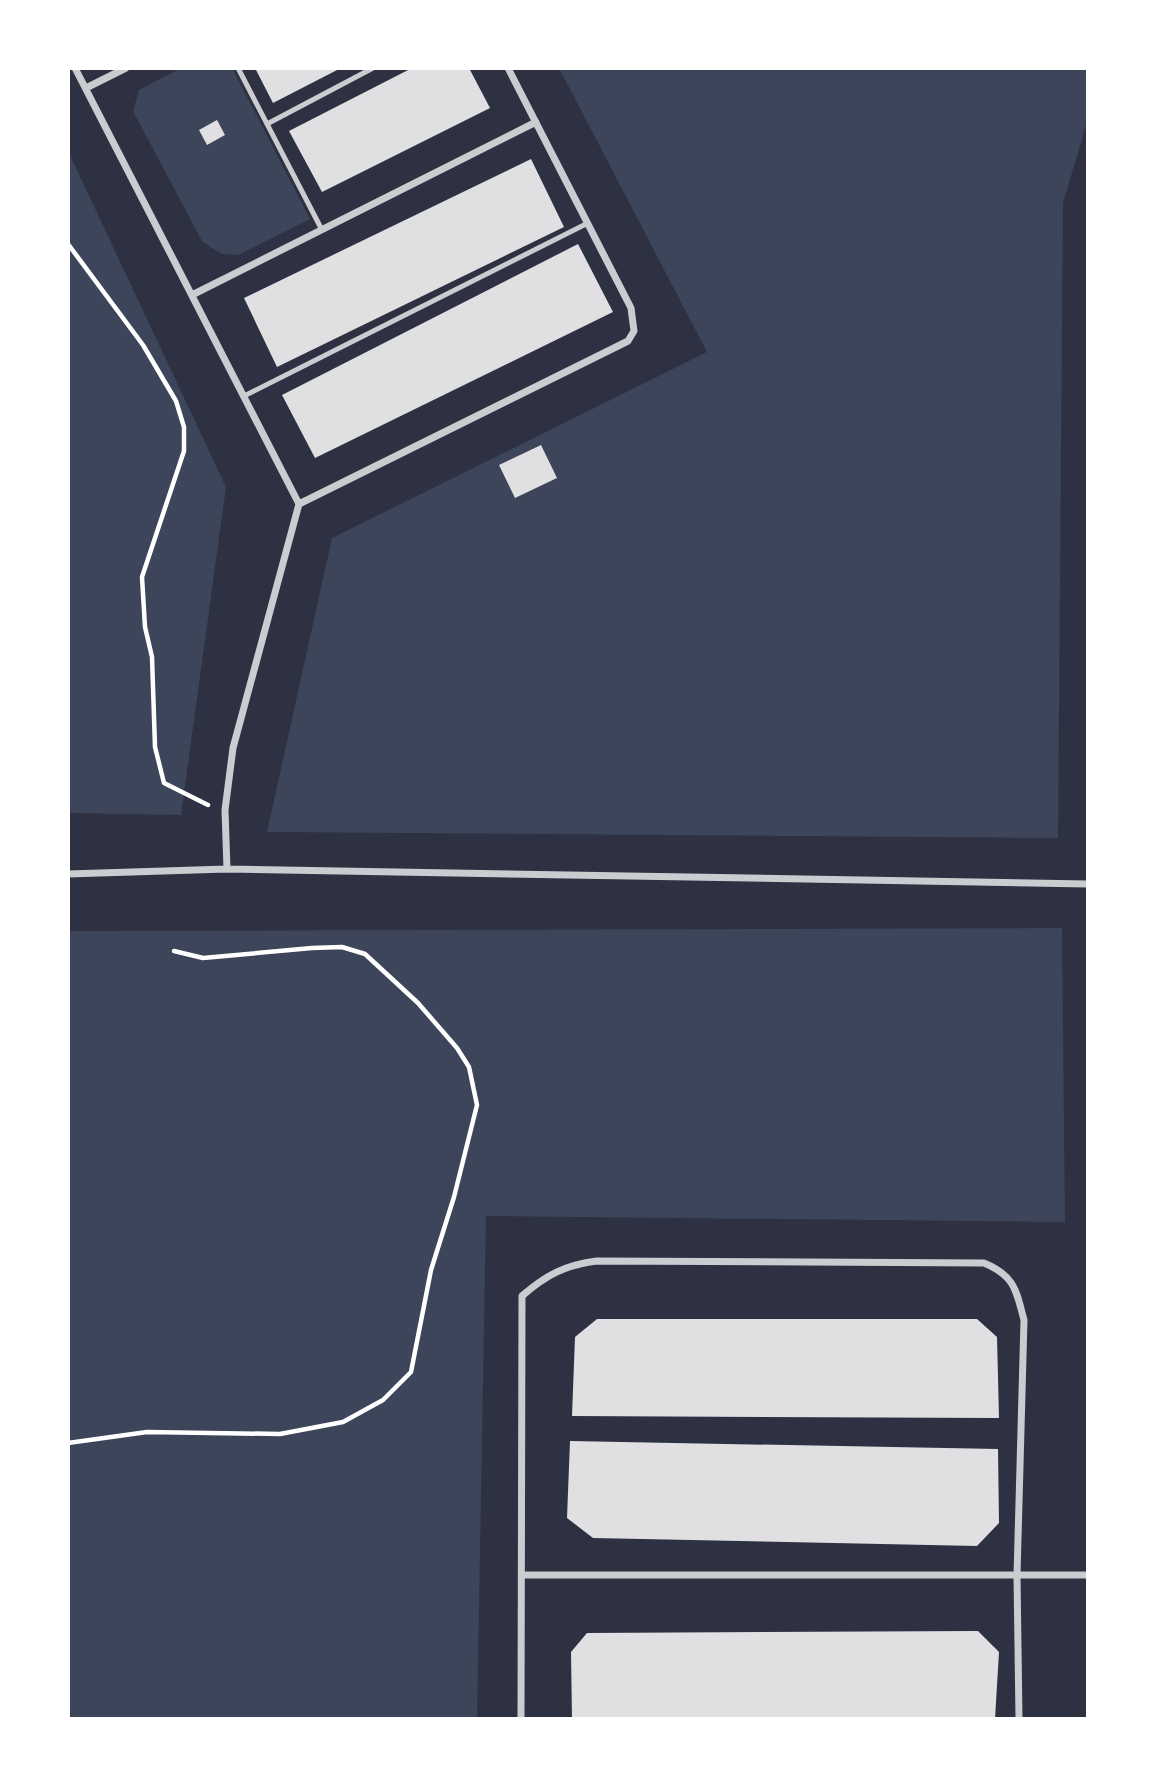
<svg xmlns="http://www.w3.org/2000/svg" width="1156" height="1787" font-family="Bitter,serif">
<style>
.green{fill:#3c4559}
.building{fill:#e0e0e3}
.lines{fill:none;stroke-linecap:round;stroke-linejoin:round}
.path{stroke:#fff;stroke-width:4.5}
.service{stroke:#caccd0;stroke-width:5}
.minor{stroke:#caccd0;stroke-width:7}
</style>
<rect width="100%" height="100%" fill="#2d3142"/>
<path class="green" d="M181,68H232L310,219L238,255L222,254L212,248L202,241L133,111L139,90Z
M559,68H1088V119L1063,203L1058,838L267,832L332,538L707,352Z
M68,151L226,487L181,815L68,813Z
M1062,928L1065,1222L486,1216L477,1719H68V931Z"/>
<path class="building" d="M255,68H341L273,103Z
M412,68H469L490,108L322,192L289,131Z
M217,120L225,135L207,145L199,130Z
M531,159L564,227L277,367L244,298Z
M578,244L613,312L315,458L282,395Z
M541,445L557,478L515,498L499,465Z
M597,1319H977L997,1337L999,1418L572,1416L575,1337Z
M570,1441L998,1449L999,1523L977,1546L593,1538L567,1518Z
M978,1631L999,1652L995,1719H572L571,1652L587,1633Z"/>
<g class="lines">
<path class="path" d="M68,244L143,345L176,401L184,427V451L142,577L145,627L152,657L155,747L164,783L208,805
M68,1443L147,1432L280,1434L343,1422L383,1400L411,1372L431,1270L454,1197L477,1105L469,1067L457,1048L418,1003L365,954L342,947L312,948L203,958L174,951"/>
<path class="service" d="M238,68L322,230
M267,124L373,68
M244,396L588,223"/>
<path class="minor" d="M75,68L299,504L233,748L225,810L227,869
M86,88L126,68
M192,295L536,122
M299,504L616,347L628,341L634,331L631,308L508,68
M68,874L227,869L1088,884
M524,1575H1088
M521,1719L522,1296C546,1275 565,1265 597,1261L984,1263C1015,1276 1016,1290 1024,1320L1017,1575L1019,1719"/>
</g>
<rect width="1156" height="1787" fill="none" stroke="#ffffff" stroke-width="140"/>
</svg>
